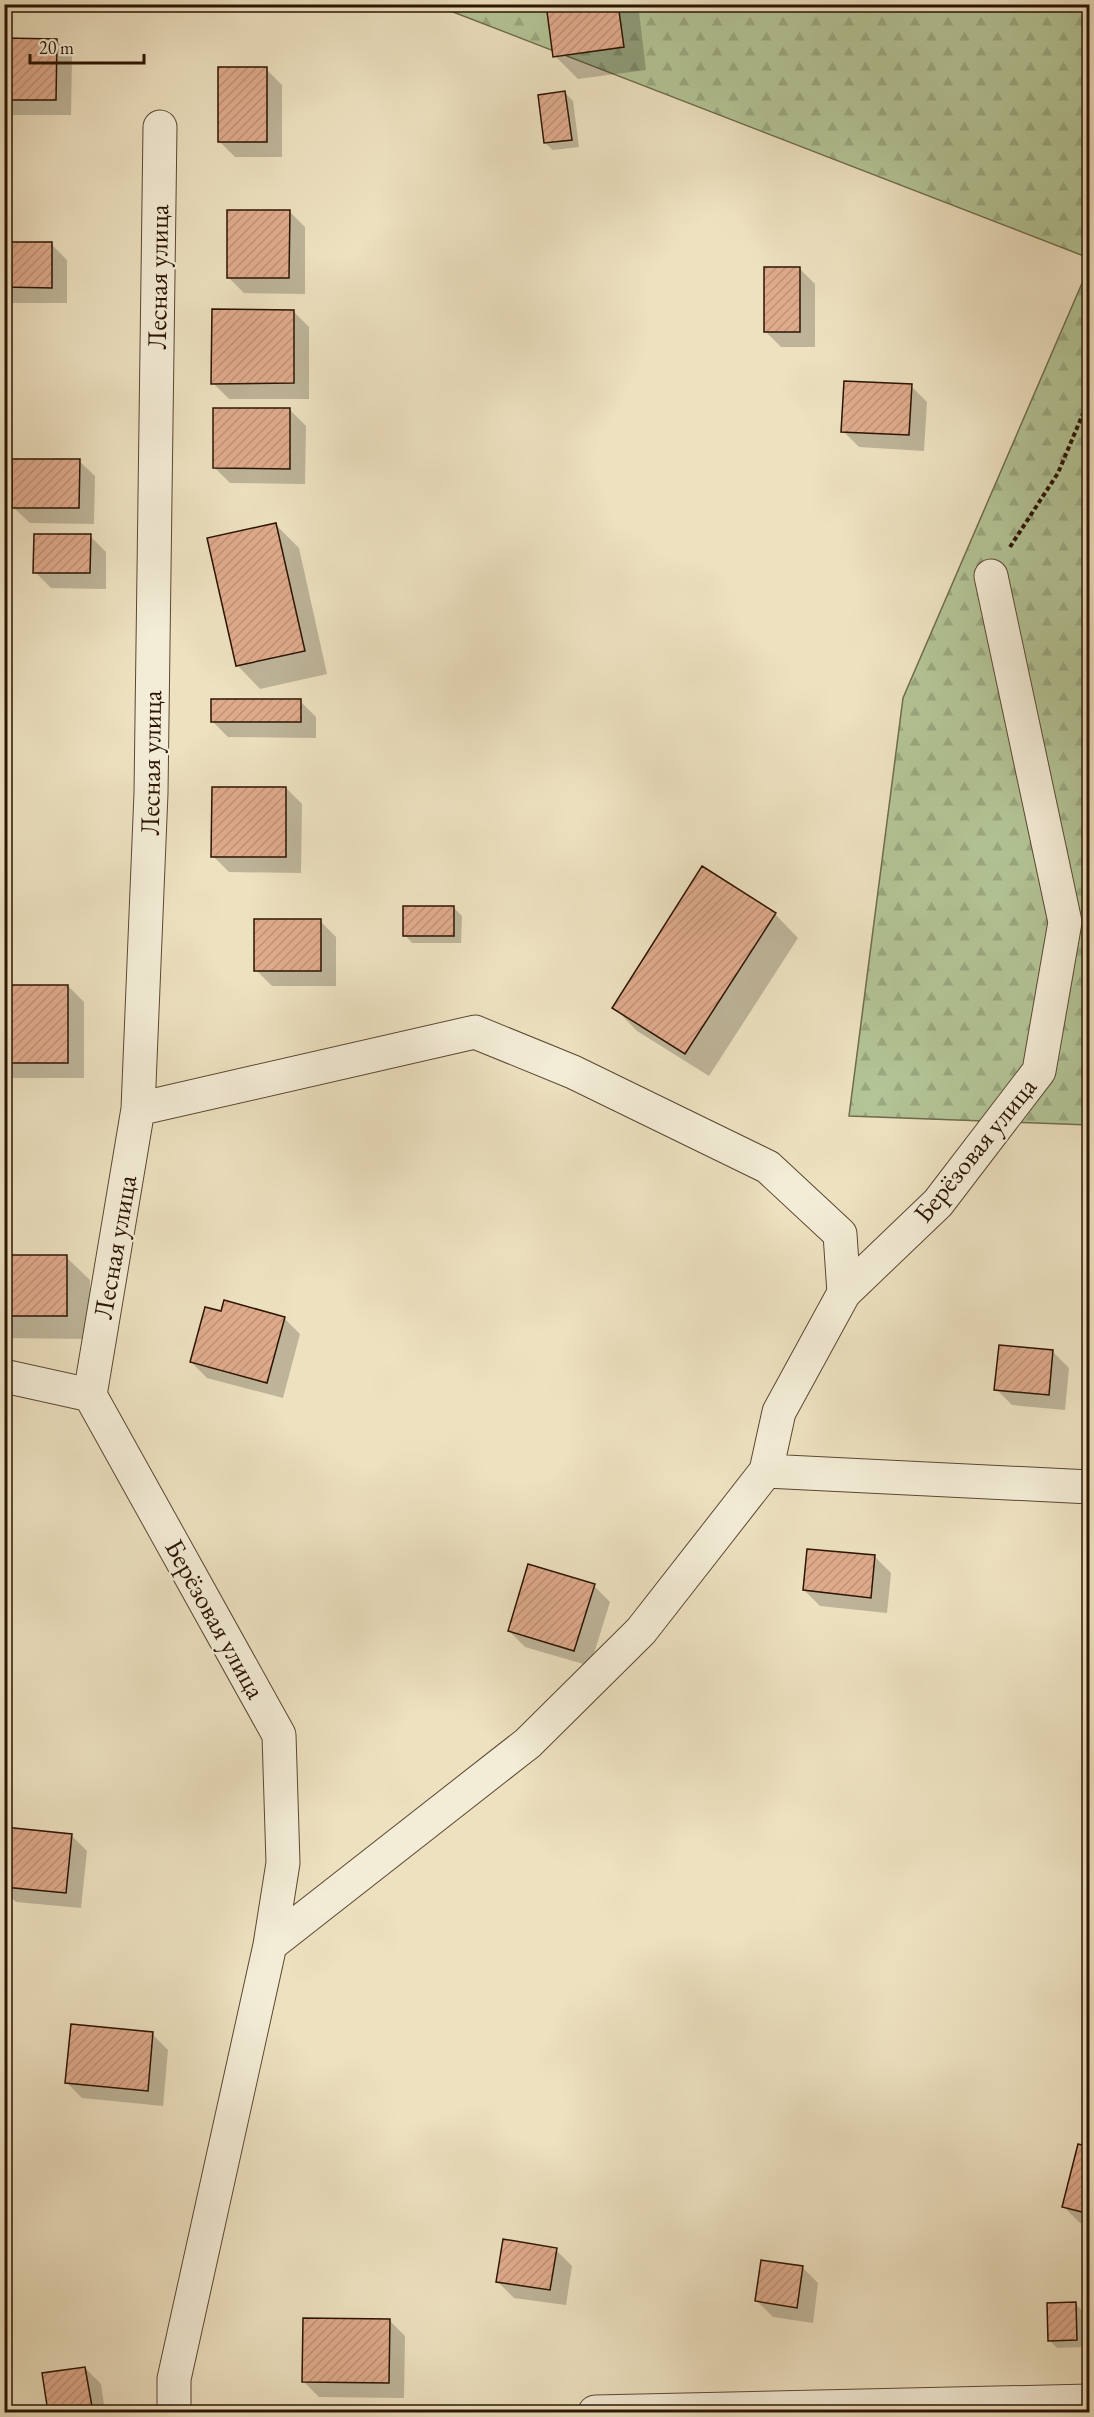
<svg xmlns="http://www.w3.org/2000/svg" width="1094" height="2417" font-family="'EB Garamond',serif">
<style>
.forest{fill:url(#forest-firs);stroke:#706c4c;stroke-width:1.5}
.shadow{fill:#0003}
.building{fill:url(#building-hatch);stroke:#2c1402;stroke-width:1.5}
.lines{fill:none;stroke-linecap:round;stroke-linejoin:round}
.minor-casing{stroke:#5c4732;stroke-width:35}
.path{stroke:#2c1402;stroke-width:4;stroke-dasharray:4.5 3;stroke-linecap:butt}
.minor{stroke:#f3ecd6;stroke-width:33}
.labels{text-anchor:middle;stroke-width:4.5;stroke-linejoin:round;paint-order:stroke}
.street-label{font-size:27px;fill:#2c1402;stroke:#f3ecd6}
</style>
<defs>
<pattern id="forest-firs" width="22" height="20" patternUnits="userSpaceOnUse" patternTransform="scale(1.5)"><rect width="22" height="20" fill="#b3c496"/><path d="M5 1l3.5 6h-7zM16 11l3.5 6h-7z" fill="#9aa880"/></pattern>
<pattern id="building-hatch" width="6" height="6" patternUnits="userSpaceOnUse" patternTransform="scale(1.5)"><rect width="6" height="6" fill="#dfab8d"/><path d="M-1 1l2-2M0 6l6-6M5 7l2-2" fill="none" stroke="#c09278"/></pattern>
</defs>
<rect width="100%" height="100%" fill="#ede1c0"/>
<filter id="stains"><feTurbulence type="fractalNoise" baseFrequency=".00333" numOctaves="4"/><feColorMatrix values="0 0 0 0 .2 0 0 0 0 .09 0 0 0 0 .02 0 0 0 .5 -.17"/></filter>
<radialGradient id="worn" r=".72"><stop offset=".6" stop-color="#630" stop-opacity="0"/><stop offset="1" stop-color="#630" stop-opacity=".3"/></radialGradient>
<path class="forest" d="M435,5H1089V258Z
M1089,267V1125L849,1116L903,698Z"/>
<path class="shadow" d="M548,4H638L646,70L578,79L555,56Z
M4,40H56L72,56L71,115H4Z
M266,69L282,85V157H235L219,141Z
M565,93L573,101L579,147L553,150L545,143Z
M289,211L305,227V294L244,293L228,277Z
M4,243L51,244L67,260V303H4Z
M799,268L815,284V347H781L765,331Z
M293,311L309,327V399H229L213,383Z
M911,386L927,402L924,451L859,447L843,431Z
M290,410L306,426L305,484L230,483L214,467Z
M79,461L95,476L94,524L30,523L14,508Z
M275,524L299,548L327,674L260,689L237,665Z
M90,536L106,552V589L51,588L35,572Z
M300,701L316,717V738L228,737L212,721Z
M286,788L302,804L301,873L229,872L213,856Z
M454,908L462,916L461,943H412L405,935Z
M775,914L798,938L709,1076L637,1031L614,1007Z
M320,921L336,937V986H272L256,970Z
M4,986H68L84,1002V1078H13L4,1070Z
M4,1256L66,1257L90,1280L89,1339L4,1338Z
M222,1313L284,1318L300,1334L283,1398L207,1378L191,1362Z
M1053,1352L1069,1368L1065,1410L1012,1405L996,1389Z
M875,1557L891,1573L887,1613L820,1606L804,1590Z
M594,1586L610,1602L590,1666L525,1647L509,1631Z
M71,1835L87,1851L81,1908L16,1902L4,1891V1842Z
M152,2034L168,2050L163,2106L82,2098L66,2082Z
M1090,2148V2225L1080,2223L1064,2207Z
M556,2250L572,2266L566,2305L514,2298L498,2282Z
M802,2267L818,2283L813,2323L773,2317L757,2301Z
M1076,2304L1083,2312L1084,2347L1057,2348L1049,2340Z
M389,2320L405,2336L404,2398L319,2397L303,2381Z
M85,2368L101,2384L105,2412H49L44,2375Z"/>
<path class="building" d="M546,4H618L624,47L553,57Z
M4,38L57,39L56,100H4Z
M218,67H267V142H218Z
M565,91L572,140L544,143L538,95Z
M227,210H290L289,278H227Z
M4,242H52V288L4,287Z
M764,267H800V332H764Z
M212,309L294,310V383L211,384Z
M844,381L912,384L909,435L841,432Z
M213,408H290V469L213,468Z
M12,459H80L79,508H12Z
M276,523L305,651L236,666L207,538Z
M34,534H91L90,573H33Z
M211,699H301V722H211Z
M212,787H286V857H211Z
M702,866L776,913L685,1054L612,1008Z
M403,906H454V936H403Z
M254,919H321V971H254Z
M4,985H68V1063H4Z
M4,1255H67V1316H4Z
M224,1300L285,1317L267,1383L190,1362L205,1307L221,1311Z
M999,1345L1053,1350L1049,1395L994,1390Z
M807,1549L875,1555L871,1598L803,1590Z
M528,1564L595,1584L574,1651L508,1631Z
M4,1827L72,1834L66,1893L4,1887Z
M71,2024L153,2032L148,2091L65,2083Z
M1078,2144L1090,2147V2214L1062,2207Z
M503,2239L557,2248L550,2290L496,2282Z
M761,2260L803,2266L797,2308L755,2301Z
M1076,2302L1077,2340L1048,2341L1047,2303Z
M303,2318L390,2319L389,2383L302,2382Z
M85,2367L93,2412H48L42,2373Z"/>
<g class="lines">
<defs>
<path id="minor" d="M138,1109L475,1032L573,1072L768,1167L840,1234L844,1293
M4,1376L90,1395L279,1735L283,1863L270,1945
M90,1395L138,1109L151,793L160,127
M766,1471L1090,1487
M174,2412V2379L270,1945L528,1743L641,1631L766,1471L779,1412L844,1293L938,1203L1039,1071L1065,922L991,576
M595,2412L1090,2401"/>
</defs>
<use href="#minor" class="minor-casing"/>
<path class="path" d="M1010,547L1058,473L1090,397"/>
<use href="#minor" class="minor"/>
</g>
<g class="labels">
<g class="street-label">
<text transform="translate(158 277) rotate(-89)" y="9">Лесная улица</text>
<text transform="translate(151 763) rotate(-89)" y="9">Лесная улица</text>
<text transform="translate(975 1150) rotate(-51)" y="9">Берёзовая улица</text>
<text transform="translate(115 1247) rotate(-80)" y="9">Лесная улица</text>
<text transform="translate(215 1619) rotate(61)" y="9">Берёзовая улица</text>
</g>
</g>
<rect width="1094" height="2417" fill="none" stroke="#ede1c0" stroke-width="24"/>
<rect x="6" y="6" width="1082" height="2405" fill="none" stroke="#2c1402" stroke-width="3"/>
<rect x="12" y="12" width="1070" height="2393" fill="none" stroke="#2c1402" stroke-width="1.5"/>
<path d="M30 54v9h114v-9" fill="none" stroke="#2c1402" stroke-width="3"/>
<text x="39" y="54" font-size="18" fill="#2c1402" stroke="#f3ecd6" stroke-width="4.5" paint-order="stroke">20 m</text>
<rect width="100%" height="100%" filter="url(#stains)"/>
<rect width="100%" height="100%" fill="url(#worn)"/>
</svg>
